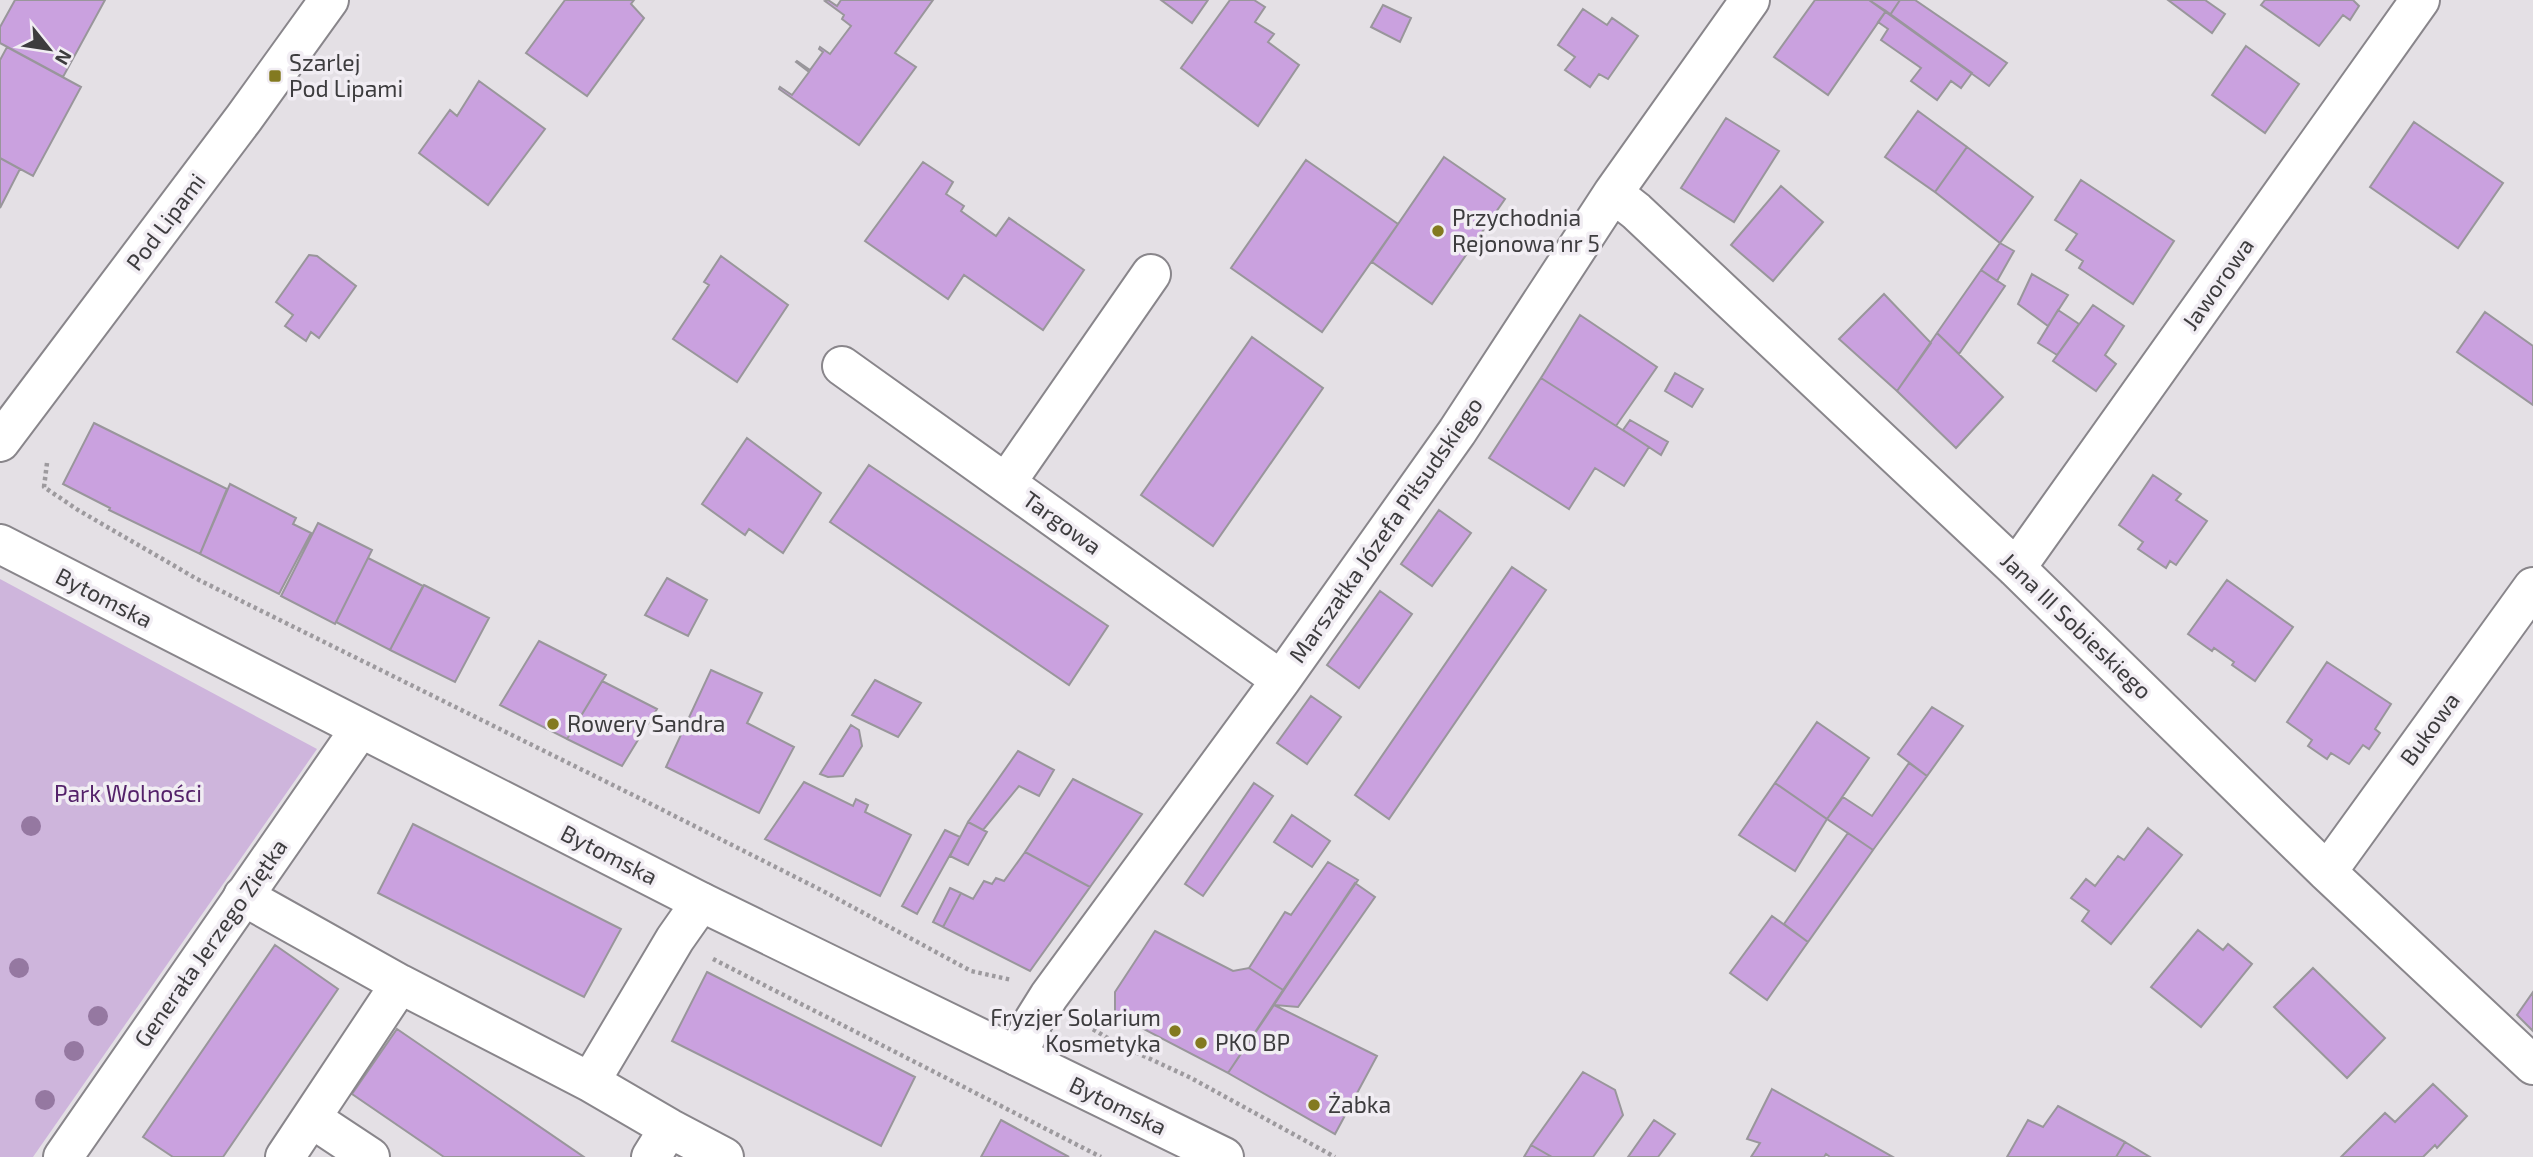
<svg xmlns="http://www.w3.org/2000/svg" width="2533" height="1157" font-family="'Exo 2',sans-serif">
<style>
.green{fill:#ceb5dc}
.building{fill:#caa1df;stroke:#99969b;stroke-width:2}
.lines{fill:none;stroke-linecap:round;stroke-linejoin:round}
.minor-casing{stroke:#89868b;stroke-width:42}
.tertiary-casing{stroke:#89868b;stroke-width:42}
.path{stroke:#9d9a9e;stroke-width:4.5;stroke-dasharray:3.5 3.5;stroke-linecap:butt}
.minor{stroke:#fff;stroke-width:38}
.tertiary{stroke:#fff;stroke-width:38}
.tree{fill:#9578a1}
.poi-dot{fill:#837a20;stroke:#f1edf3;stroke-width:2.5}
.labels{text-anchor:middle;stroke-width:7;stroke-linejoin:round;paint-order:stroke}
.poi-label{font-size:23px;fill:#3d3c3e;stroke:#f1edf3;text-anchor:start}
.street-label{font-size:23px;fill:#3d3c3e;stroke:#f1edf3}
.park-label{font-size:23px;fill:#54226a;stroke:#f1edf3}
</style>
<rect width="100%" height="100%" fill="#e4e0e5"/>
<path class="green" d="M0,579L317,749L33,1157H0Z"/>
<path class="building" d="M15,0H105L63,77L0,43V27Z
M565,0H634L631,4L644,18L587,96L526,53Z
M828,0L837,6L841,0H933L895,53L916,67L859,145L779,89L780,87L792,95L809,72L796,62L797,61L810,70L823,52L819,49L820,47L830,54L851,26L842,19L844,15L825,1Z
M1161,0H1208L1192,23Z
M1230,0H1254L1265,7L1255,22L1274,34L1268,42L1299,65L1258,126L1181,68Z
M1815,0H1869L1886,11L1828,95L1774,57Z
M1869,0H1900L1890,15Z
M1900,0H1915L2007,63L1989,86L1890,15Z
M2168,0H2205L2225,14L2212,33Z
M2265,0H2353L2359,6L2350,20L2343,15L2319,46L2261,5Z
M1383,5L1411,18L1400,42L1371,27Z
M1583,9L1607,25L1612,18L1638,36L1608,79L1599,74L1590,87L1565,70L1575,57L1558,45Z
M1886,11L1972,73L1961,88L1951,81L1937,100L1911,81L1921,68L1881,40L1888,29L1878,22Z
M2246,46L2299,84L2265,133L2212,95Z
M7,47L81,87L33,176L0,158V60Z
M479,81L545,129L488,205L419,153L450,110L457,116Z
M1918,111L1967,147L1935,192L1885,157Z
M1726,118L1779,151L1734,222L1681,188Z
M2414,122L2503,183L2458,248L2370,187Z
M1967,147L2033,197L2000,243L1935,192Z
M1444,157L1505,199L1432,304L1372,262Z
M0,158L20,169L0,208Z
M1306,160L1398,224L1322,332L1231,268Z
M923,162L953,182L946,194L964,206L961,211L996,236L1009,218L1084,270L1043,330L964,275L948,299L865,241Z
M2081,180L2174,241L2133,304L2079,268L2083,261L2066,250L2077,234L2055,220Z
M1781,186L1823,222L1773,281L1731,245Z
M2000,243L2014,251L1997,281L1981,270Z
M309,255L317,256L356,286L319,338L311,332L306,341L285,326L293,315L276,302Z
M721,256L788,305L737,382L673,339L709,285L704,282Z
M1981,270L2005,286L1959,354L1937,333Z
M2032,274L2068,295L2048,326L2018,304Z
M1884,294L1931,343L1897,391L1839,339Z
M2093,305L2124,326L2105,355L2116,364L2096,391L2053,361Z
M2058,310L2079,324L2057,355L2038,343Z
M2485,312L2533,346V405L2457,352Z
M1580,315L1657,367L1616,426L1541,378Z
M1937,333L2003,397L1956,448L1897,391Z
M1252,337L1323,388L1213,546L1141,495Z
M1675,373L1703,389L1692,407L1665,391Z
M1541,378L1649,447L1624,486L1595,468L1569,509L1489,458Z
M1630,420L1668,442L1661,455L1623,430Z
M94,423L227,489L200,554L109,510L110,508L63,484Z
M747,438L821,493L783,553L749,529L745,535L702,504Z
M869,465L1108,626L1069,685L830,522Z
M2153,475L2181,494L2176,500L2207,521L2176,565L2170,561L2166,568L2138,549L2143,542L2119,525Z
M230,484L296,518L293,524L311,533L279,594L200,554Z
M1439,510L1471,533L1432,586L1401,564Z
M318,523L372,550L335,624L281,596Z
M368,558L423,586L390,650L336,622Z
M1512,567L1546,590L1389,819L1355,795Z
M667,578L707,600L688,636L645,615Z
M2227,580L2293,627L2255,681L2232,665L2234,662L2214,648L2212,651L2188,634Z
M424,585L489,618L455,682L390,650Z
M1380,591L1412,614L1359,688L1327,665Z
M539,641L606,675L567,739L500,705Z
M2327,662L2391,704L2375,729L2380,733L2369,749L2363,745L2349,764L2331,753L2327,759L2308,746L2312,740L2287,722Z
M711,670L762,693L747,723L794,747L759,813L666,767Z
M875,680L921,703L898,737L852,715Z
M602,681L657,709L622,766L567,739Z
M1311,696L1341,717L1307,764L1277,743Z
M1932,707L1963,726L1927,776L1898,754Z
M1817,722L1869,758L1827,819L1775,783Z
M851,725L859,730L862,746L843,776L828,777L820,774Z
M1018,751L1054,770L1039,796L1019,786L983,830L968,822Z
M1909,763L1927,776L1873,850L1827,819L1843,797L1872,816Z
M1073,779L1142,814L1090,887L1025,852Z
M804,782L853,806L856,799L868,805L865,812L911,835L880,896L765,839Z
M1254,783L1273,796L1203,896L1185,884Z
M1775,783L1827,819L1795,871L1739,835Z
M1292,815L1330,841L1312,867L1274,842Z
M968,822L987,832L968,865L950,856Z
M413,824L621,929L584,997L378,893Z
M2148,828L2182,855L2111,944L2082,921L2089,911L2071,898L2086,879L2095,886L2118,856L2124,860Z
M945,830L960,837L917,914L902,906Z
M1848,833L1873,850L1808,942L1784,924Z
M1025,852L1090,887L1030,971L943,927L961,893L973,899L984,881L992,884L996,878L1004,881Z
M1328,862L1358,880L1283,990L1249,968L1285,912L1291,915Z
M1355,883L1375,897L1298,1007L1274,1005Z
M950,888L961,893L943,927L933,922Z
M1772,916L1808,942L1767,1000L1730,973Z
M2198,930L2223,950L2228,944L2252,964L2201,1027L2151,987Z
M1155,931L1233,971L1249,968L1283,990L1228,1073L1115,1014V992Z
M275,945L338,989L223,1157H173L143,1137Z
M2313,968L2385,1038L2347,1078L2274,1007Z
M707,972L915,1077L881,1146L672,1041Z
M2533,992V1031L2517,1015Z
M1274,1005L1377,1056L1335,1134L1228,1073Z
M397,1029L584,1157H444L352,1094Z
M1583,1072L1615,1090L1623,1115L1593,1157H1552L1531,1145Z
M2433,1084L2467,1116L2437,1148L2435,1145L2423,1157H2341L2385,1113L2395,1122Z
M1772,1089L1893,1157H1830L1826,1154L1824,1157H1751L1760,1143L1747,1139Z
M2058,1106L2125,1142L2116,1157H2007L2028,1120L2043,1127Z
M1001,1120L1069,1157H981Z
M1654,1120L1675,1134L1658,1157H1628Z
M2125,1142L2150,1157H2116Z
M1531,1145L1552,1157H1524Z"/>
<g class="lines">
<defs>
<path id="minor" d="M1613,193L1636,211L2016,568L2327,872L2533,1065
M842,366L1281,680
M1006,483L1151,274
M2016,568L2420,0
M2327,872L2533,587
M243,896L400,984
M1017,1056L1034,1020L1049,996L1281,680L1457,432L1613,193L1750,0
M590,1082L669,1128L651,1157
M311,1118L370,1157
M669,1128L724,1157
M285,1157L400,984L590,1082L675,939L701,902"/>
<path id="tertiary" d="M0,442L244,118L329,0
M0,544L701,902L1224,1157
M63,1157L360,729"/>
</defs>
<use href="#minor" class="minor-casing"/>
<use href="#tertiary" class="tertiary-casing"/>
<path class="path" d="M47,463L44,487L78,510L197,579L637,797L823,891L971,971L1012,980
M713,959L1101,1157
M1081,1022L1116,1043L1191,1078L1335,1157"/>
<use href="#minor" class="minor"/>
<use href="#tertiary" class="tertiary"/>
</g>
<g class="tree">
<circle cx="31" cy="826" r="10"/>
<circle cx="19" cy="968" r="10"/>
<circle cx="98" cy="1016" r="10"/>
<circle cx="74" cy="1051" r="10"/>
<circle cx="45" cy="1100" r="10"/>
</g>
<g class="poi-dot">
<rect x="268" y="69" width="14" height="14" rx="3.5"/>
<circle cx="1438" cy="231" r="7"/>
<circle cx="553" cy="724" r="7"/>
<circle cx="1175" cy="1031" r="7"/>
<circle cx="1201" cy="1043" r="7"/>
<circle cx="1314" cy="1105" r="7"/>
</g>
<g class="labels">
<g class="poi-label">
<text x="289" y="71">Szarlej<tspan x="289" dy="26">Pod Lipami</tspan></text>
<text x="1452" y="226">Przychodnia<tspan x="1452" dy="26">Rejonowa nr 5</tspan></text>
<text x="567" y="732">Rowery Sandra</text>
<text x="1161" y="1026" text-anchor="end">Fryzjer Solarium<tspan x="1161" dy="26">Kosmetyka</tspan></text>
<text x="1215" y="1051">PKO BP</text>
<text x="1328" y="1113">Żabka</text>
</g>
<g class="street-label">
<text transform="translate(166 222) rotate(-53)" y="8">Pod Lipami</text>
<text transform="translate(2218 284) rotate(-55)" y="8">Jaworowa</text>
<text transform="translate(1062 523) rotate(36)" y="8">Targowa</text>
<text transform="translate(1386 530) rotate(-55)" y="8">Marszałka Józefa Piłsudskiego</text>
<text transform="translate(104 598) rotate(27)" y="8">Bytomska</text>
<text transform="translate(2076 626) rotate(44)" y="8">Jana III Sobieskiego</text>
<text transform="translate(2430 729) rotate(-54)" y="8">Bukowa</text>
<text transform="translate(609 855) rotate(27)" y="8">Bytomska</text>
<text transform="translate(211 943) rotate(-55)" y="8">Generała Jerzego Ziętka</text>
<text transform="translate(1118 1106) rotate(26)" y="8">Bytomska</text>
</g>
<g class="park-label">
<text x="128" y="802">Park Wolności</text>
</g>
</g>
<g transform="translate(49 49) rotate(120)" stroke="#f1edf3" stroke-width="5" paint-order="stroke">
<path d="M0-5L12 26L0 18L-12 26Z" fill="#3d3c3e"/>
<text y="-10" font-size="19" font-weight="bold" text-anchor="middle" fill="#3d3c3e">N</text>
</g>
</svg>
